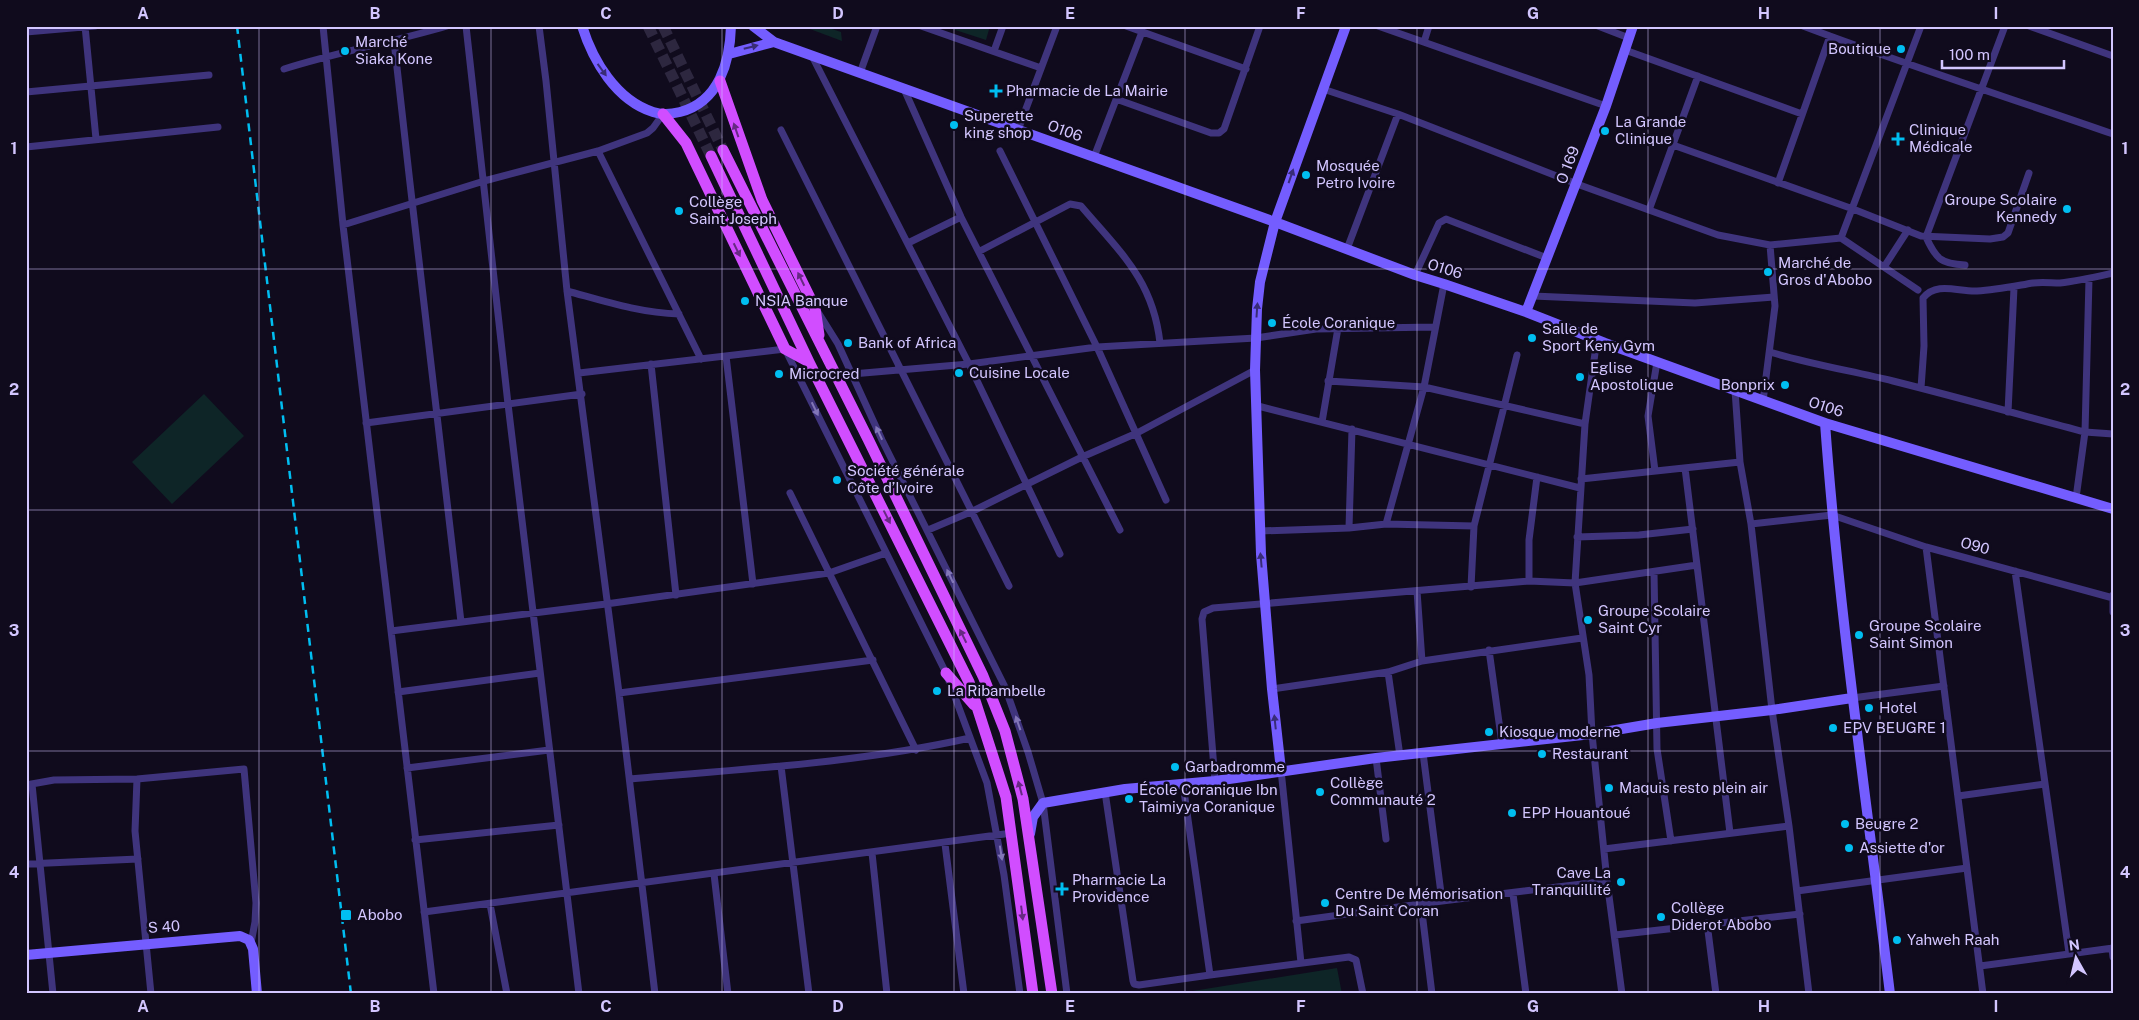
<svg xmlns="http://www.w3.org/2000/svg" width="2139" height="1020" font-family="'Public Sans',sans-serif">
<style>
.green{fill:#0e2527}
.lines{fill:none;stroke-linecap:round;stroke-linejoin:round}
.primary-tunnel{stroke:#2d273f;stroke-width:11;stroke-dasharray:11 5.5;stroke-linecap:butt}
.street{stroke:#3f347d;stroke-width:7}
.secondary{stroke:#745dff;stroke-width:10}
.primary{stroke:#d14dff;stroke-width:11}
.rail{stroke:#00bef1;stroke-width:2.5;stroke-dasharray:8 6;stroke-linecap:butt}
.oneway{fill:#382c77}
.oneway2{fill:#672983}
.oneway3{fill:#8276b8}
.grid{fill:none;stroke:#d3c6ff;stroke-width:1;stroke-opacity:0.55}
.poi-dot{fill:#00bef1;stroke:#100b1d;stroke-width:2}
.labels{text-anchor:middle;stroke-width:5;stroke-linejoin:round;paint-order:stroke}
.poi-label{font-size:15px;fill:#d3c6ff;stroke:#100b1d;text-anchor:start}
.street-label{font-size:15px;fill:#d3c6ff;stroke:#100b1d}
.neatline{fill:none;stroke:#d3c6ff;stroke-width:2}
.grid-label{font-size:16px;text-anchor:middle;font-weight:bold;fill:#d3c6ff}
</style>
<rect width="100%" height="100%" fill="#100b1d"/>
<path class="green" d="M802,26H823L841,32L842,41Z
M943,26H990L986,40Z
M204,394L244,436L172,504L132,462Z
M1337,968L1342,994H1174Z"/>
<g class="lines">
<path class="primary-tunnel" d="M648,26L711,156
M663,26L723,150"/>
<path class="street" d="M85,26L96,139
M323,26L343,225L434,994
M466,26L508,404L579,994
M539,26L546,81L567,291L619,693L655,994
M921,26L1041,68
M1126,26L1246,69
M1378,26L1606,106
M1598,26L1629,38
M1803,26C1906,65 2010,98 2113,134
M2029,26L2113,56
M26,32L95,26
M394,41C415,235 440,429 461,622
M1424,42L1429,26
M1625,50L1802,114
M994,51L1003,26
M812,56L969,364L1060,554
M284,69C338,52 393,42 447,26
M860,73L877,26
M904,89L961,217L1120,530
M1323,89L1398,114L1577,184L1718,235L1770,245L1841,238L1918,290
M26,92L209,75
M1116,99L1211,133H1219L1224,129L1260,26
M781,130L1009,586
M1018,130L1057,26
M1673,145L1853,209L1921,236L1990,239L2003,237L2008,233L2029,173
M26,147L218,127
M598,151L701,359
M1000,151L1097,347L1166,500
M1094,157L1142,32
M1778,183L1830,36
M1649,210L1698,76
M343,225L484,181L598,151L647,133L653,128L663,114
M1926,237L2005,26
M1926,237C1936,259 1941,264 1965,265
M1841,238L1921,26
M908,243L961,217
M1347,249L1398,114
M980,251L1070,204L1081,206C1120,252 1153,280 1160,343
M1884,267L1908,230
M1415,275L1439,223L1446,219L1547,258
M567,291C604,301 640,313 679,314
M1533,296L1695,303L1774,297
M818,312L838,344L882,440L1005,687L1028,752L1043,803L1067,994
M1597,339L1585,424L1575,583L1589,675L1592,734L1607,881L1622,994
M1770,352C1810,364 1852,371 1893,381C1957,397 2021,415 2085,432L2113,434
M726,356L753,584
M651,364L676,595
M579,373L785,349L946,673L987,783L1004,875L1020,994
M852,374L969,364L1097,347L1256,338L1316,329L1434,327
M1328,381L1424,387L1585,424
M1921,388L1924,346L1923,298C1937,281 1958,292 1977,291C1996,290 2015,286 2033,283C2042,282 2051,283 2060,283C2078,281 2095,277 2113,273
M1735,390L1740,462L1751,524L1772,710L1789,826L1809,994
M1763,401L1775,306L1770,245
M1258,406L1580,488
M2008,412L2014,288
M1322,422L1338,328
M366,423L582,394
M1685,468L1730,833
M1655,471L1648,416L1657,362
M1581,479L1740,462
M790,493L916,750
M2076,498L2085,432L2089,279
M1386,524L1424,387L1444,284
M1751,524L1832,515L1926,547L2113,598
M1349,528L1352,429
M928,530L973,511L1082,457L1137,433L1255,370
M1260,531L1349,528L1386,524L1474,526
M1577,537L1639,535L1693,529
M1926,547L1983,994
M2015,571L2069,953
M1654,572L1657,749L1671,841
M1529,581V540L1537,477
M1471,587L1474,526L1517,355
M1417,591L1422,661
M2113,595V612
M391,631L606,604L829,573L886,553
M1489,650L1502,744
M1388,672L1400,756
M1272,689L1388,672L1422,661L1582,638
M398,692L540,673
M619,693L873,660
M1852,698L1944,686
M1423,753L1442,901
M1376,758L1386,839
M781,766L809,994
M407,768L549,750
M1281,770L1301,963
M137,779L135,831L151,994
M630,779C744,769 858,763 970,738
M1215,781L1202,619L1204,612L1213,608L1529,581L1575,583L1697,565
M32,784L53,994
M26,785L54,780L137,779L244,769L256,903L255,922L251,943
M1105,792L1133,981L1134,984L1139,985L1210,975L1183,784
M1958,796L2045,784
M415,840L559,825
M945,844L964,994
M1604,849L1789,826
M872,853L887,994
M26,864L138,859
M714,874L728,994
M1797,891L1967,868
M1513,894L1526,994
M490,904L507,994
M1421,904L1432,994
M424,912L1012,833
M1296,921L1442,901L1607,881
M1707,923L1716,994
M1615,935L1800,914
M2112,948L2113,957
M1980,966L2113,948
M1210,975L1349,957L1356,960L1363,994"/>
<path class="secondary" d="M582,26C593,61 616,100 653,112C662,115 672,114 680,112C719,102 730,62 731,26
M753,26L774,42L1275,222L1415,275L1444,284L1526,312L1605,343L1825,423L2113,509
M729,54L774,42
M1526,312L1606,106L1633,26
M1825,423C1839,614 1867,804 1890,994
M1281,770L1272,689L1261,554L1255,370L1257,309L1260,282L1275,222L1346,26
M1030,834L1033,817L1043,803L1125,789L1215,781L1376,758L1592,734L1657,723L1772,710L1852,698
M26,955L240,936L249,940L253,949L257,994"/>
<path class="primary" d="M720,81L762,200L815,308L819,335
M663,114L686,143L785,349L809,362
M723,150L868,439L983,676L1005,731L1023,799L1052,994
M711,156L809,362L969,682L1006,797L1033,994
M946,673L974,705"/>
<path class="rail" d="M237,26L351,994"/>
</g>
<defs><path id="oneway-solid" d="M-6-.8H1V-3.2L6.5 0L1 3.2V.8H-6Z" transform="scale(1.25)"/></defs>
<g class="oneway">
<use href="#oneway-solid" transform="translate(751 47) rotate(-14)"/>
<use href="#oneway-solid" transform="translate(602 70) rotate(54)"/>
<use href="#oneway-solid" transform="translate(1291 176) rotate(-71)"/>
<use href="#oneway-solid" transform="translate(1257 310) rotate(-86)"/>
<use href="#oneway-solid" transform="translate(1261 560) rotate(-95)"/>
<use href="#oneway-solid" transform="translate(1275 722) rotate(-96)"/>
</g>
<g class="oneway2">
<use href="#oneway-solid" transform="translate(736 130) rotate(-109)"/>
<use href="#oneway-solid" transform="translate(737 250) rotate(64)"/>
<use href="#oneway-solid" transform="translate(801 279) rotate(-116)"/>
<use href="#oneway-solid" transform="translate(887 517) rotate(63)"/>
<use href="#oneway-solid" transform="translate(963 636) rotate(-116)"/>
<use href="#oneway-solid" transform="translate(1020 788) rotate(-105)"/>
<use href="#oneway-solid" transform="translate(1022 913) rotate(83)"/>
</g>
<g class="oneway3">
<use href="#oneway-solid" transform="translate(815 409) rotate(64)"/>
<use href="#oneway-solid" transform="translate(879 433) rotate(-115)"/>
<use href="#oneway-solid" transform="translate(950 576) rotate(-115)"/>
<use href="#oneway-solid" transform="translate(1018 723) rotate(-109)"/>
<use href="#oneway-solid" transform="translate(1001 853) rotate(81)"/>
</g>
<path class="grid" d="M259,26V994M491,26V994M722,26V994M954,26V994M1185,26V994M1417,26V994M1648,26V994M1880,26V994M26,269H2113M26,510H2113M26,751H2113"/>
<g class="poi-dot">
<circle cx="1901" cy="49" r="5"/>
<circle cx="345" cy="51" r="5"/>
<path d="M993.5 83.5h5v5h5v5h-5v5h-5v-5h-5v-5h5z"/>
<circle cx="954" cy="125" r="5"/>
<circle cx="1605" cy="131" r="5"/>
<path d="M1895.5 131.5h5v5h5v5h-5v5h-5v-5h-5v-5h5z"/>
<circle cx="1306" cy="175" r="5"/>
<circle cx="2067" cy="209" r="5"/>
<circle cx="679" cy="211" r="5"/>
<circle cx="1768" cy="272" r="5"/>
<circle cx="745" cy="301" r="5"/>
<circle cx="1272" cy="323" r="5"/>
<circle cx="1532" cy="338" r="5"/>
<circle cx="848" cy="343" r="5"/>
<circle cx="959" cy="373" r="5"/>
<circle cx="779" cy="374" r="5"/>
<circle cx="1580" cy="377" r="5"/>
<circle cx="1785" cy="385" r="5"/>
<circle cx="837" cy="480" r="5"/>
<circle cx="1588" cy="620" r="5"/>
<circle cx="1859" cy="635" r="5"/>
<circle cx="937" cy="691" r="5"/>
<circle cx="1869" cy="708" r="5"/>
<circle cx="1833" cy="728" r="5"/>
<circle cx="1489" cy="732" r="5"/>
<circle cx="1542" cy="754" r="5"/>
<circle cx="1175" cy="767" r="5"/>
<circle cx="1609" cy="788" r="5"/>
<circle cx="1320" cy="792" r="5"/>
<circle cx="1129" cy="799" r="5"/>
<circle cx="1512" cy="813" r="5"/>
<circle cx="1845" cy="824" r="5"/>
<circle cx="1849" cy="848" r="5"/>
<circle cx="1621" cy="882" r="5"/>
<path d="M1059.5 881.5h5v5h5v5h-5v5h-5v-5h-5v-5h5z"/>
<circle cx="1325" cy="903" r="5"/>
<rect x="340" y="909" width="12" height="12" rx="2.5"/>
<circle cx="1661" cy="917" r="5"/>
<circle cx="1897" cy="940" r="5"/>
</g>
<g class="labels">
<g class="poi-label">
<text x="355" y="47">Marché<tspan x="355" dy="17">Siaka Kone</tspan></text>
<text x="1891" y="54" text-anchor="end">Boutique</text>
<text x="1006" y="96">Pharmacie de La Mairie</text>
<text x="964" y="121">Superette<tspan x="964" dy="17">king shop</tspan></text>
<text x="1615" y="127">La Grande<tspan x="1615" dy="17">Clinique</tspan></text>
<text x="1909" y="135">Clinique<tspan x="1909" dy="17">Médicale</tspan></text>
<text x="1316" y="171">Mosquée<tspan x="1316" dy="17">Petro Ivoire</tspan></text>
<text x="2057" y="205" text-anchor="end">Groupe Scolaire<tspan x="2057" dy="17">Kennedy</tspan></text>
<text x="689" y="207">Collège<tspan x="689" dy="17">Saint Joseph</tspan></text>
<text x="1778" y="268">Marché de<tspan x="1778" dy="17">Gros d'Abobo</tspan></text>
<text x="755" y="306">NSIA Banque</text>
<text x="1282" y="328">École Coranique</text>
<text x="1542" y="334">Salle de<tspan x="1542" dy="17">Sport Keny Gym</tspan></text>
<text x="858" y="348">Bank of Africa</text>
<text x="1590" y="373">Eglise<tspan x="1590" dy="17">Apostolique</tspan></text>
<text x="969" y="378">Cuisine Locale</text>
<text x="789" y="379">Microcred</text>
<text x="1775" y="390" text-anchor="end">Bonprix</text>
<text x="847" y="476">Société générale<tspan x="847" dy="17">Côte d’Ivoire</tspan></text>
<text x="1598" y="616">Groupe Scolaire<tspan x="1598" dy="17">Saint Cyr</tspan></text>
<text x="1869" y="631">Groupe Scolaire<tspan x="1869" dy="17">Saint Simon</tspan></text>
<text x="947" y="696">La Ribambelle</text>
<text x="1879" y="713">Hotel</text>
<text x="1843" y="733">EPV BEUGRE 1</text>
<text x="1499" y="737">Kiosque moderne</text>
<text x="1552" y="759">Restaurant</text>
<text x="1185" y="772">Garbadromme</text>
<text x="1330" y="788">Collège<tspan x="1330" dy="17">Communauté 2</tspan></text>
<text x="1619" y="793">Maquis resto plein air</text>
<text x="1139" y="795">École Coranique Ibn<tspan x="1139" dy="17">Taimiyya Coranique</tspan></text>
<text x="1522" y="818">EPP Houantoué</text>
<text x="1855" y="829">Beugre 2</text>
<text x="1859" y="853">Assiette d'or</text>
<text x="1611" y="878" text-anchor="end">Cave La<tspan x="1611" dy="17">Tranquillité</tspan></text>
<text x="1072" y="885">Pharmacie La<tspan x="1072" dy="17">Providence</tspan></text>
<text x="1335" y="899">Centre De Mémorisation<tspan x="1335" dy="17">Du Saint Coran</tspan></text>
<text x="1671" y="913">Collège<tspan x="1671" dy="17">Diderot Abobo</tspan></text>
<text x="357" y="920">Abobo</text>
<text x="1907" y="945">Yahweh Raah</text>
</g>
<g class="street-label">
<text transform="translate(1065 131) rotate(20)" y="5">O106</text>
<text transform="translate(1568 165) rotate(-69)" y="5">O 169</text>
<text transform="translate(1445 269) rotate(17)" y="5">O106</text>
<text transform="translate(1826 407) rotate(18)" y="5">O106</text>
<text transform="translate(1975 546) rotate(15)" y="5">O90</text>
<text transform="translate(164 927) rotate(-4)" y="5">S 40</text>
</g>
</g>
<rect width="2139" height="1020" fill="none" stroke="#100b1d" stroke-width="55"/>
<g transform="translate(2076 958) rotate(352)" stroke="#100b1d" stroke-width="4" paint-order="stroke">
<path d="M0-4L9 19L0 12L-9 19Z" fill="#d3c6ff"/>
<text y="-8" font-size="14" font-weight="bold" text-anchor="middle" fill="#d3c6ff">N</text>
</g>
<path d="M1942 60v8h122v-8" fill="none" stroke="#d3c6ff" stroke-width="2.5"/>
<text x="1949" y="60" font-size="15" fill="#d3c6ff" stroke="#100b1d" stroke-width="4" paint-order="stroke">100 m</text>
<rect x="28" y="28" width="2084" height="964" class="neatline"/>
<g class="grid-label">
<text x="143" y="19">A</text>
<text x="375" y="19">B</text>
<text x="606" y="19">C</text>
<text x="838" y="19">D</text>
<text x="1070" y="19">E</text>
<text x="1301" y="19">F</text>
<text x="1533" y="19">G</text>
<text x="1764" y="19">H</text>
<text x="1996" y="19">I</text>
<text x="14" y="154">1</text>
<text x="2125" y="154">1</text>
<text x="14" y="395">2</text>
<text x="2125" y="395">2</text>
<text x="14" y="636">3</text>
<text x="2125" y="636">3</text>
<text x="14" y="878">4</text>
<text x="2125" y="878">4</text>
<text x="143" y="1012">A</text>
<text x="375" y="1012">B</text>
<text x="606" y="1012">C</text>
<text x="838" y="1012">D</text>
<text x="1070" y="1012">E</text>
<text x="1301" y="1012">F</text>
<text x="1533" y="1012">G</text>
<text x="1764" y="1012">H</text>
<text x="1996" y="1012">I</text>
</g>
</svg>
